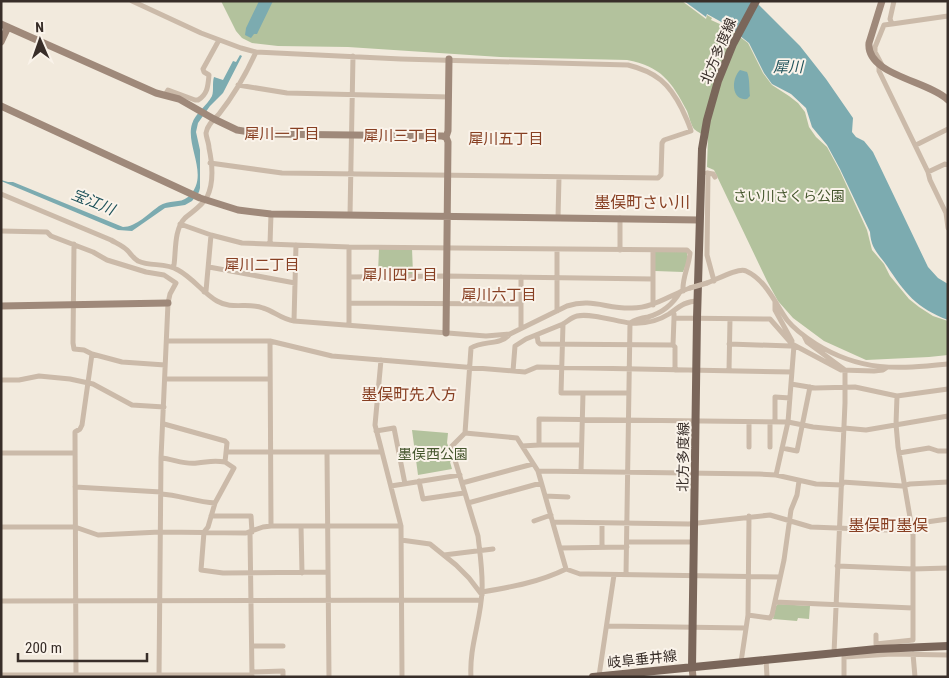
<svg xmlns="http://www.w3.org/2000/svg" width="949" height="678" font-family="'Roboto Condensed','Noto Sans JP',sans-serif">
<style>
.green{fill:#b3c29d}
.water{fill:#7cabb0}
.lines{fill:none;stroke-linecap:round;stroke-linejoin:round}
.street{stroke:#cbbaa9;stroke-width:5}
.secondary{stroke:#9f897a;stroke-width:7}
.primary{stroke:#7a665a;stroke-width:8}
.street-bridge{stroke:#cbbaa9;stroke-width:5}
.labels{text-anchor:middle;stroke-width:4;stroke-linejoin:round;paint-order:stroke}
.street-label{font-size:14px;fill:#382e29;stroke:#faf3ea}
.park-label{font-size:14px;fill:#45562d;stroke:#faf3ea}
.water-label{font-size:15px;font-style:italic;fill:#1e525a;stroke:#faf3ea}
.neighbourhood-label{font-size:15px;fill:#873f22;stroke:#faf3ea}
.quarter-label{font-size:16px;fill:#873f22;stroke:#faf3ea}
</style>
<rect width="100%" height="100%" fill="#f2eadd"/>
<path class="green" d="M221,1H682L706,19L707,15L712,18L711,20L722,25L723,24L748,43L763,73L772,85L789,96L798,103L805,112L809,127L816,137L827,147L840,171L867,230L872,250L884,264L890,276L909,299L919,307L933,316L948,321V355L929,357L866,360L824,341L793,318L778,301L767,281L714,170L707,167L708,137C704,135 697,132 694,129C691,125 689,116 687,111C672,82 661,66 627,60L500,57L348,47L278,46L252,43L242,38L236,31Z
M379,248H412L413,274H378Z
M655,252H687V262L683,272L655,271Z
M412,430L448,433L447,443L454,461L450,462L452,469L418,475Z
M778,604L810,606L809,619L798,618L797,621L773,619L776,606Z"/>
<path class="water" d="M259,1H273L257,34H254L251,38L245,35L246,28Z
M684,1H755L800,46L826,79L853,118L852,132L856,137L864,141L873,152L928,267L938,278L948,284V320C916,308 905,293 887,266C878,253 871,249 870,232L840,169L827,145L812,127L806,108L791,94L772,84L764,73L749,43L725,24L707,14L706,17Z
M240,55L242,56L223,93L210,106L198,123L196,132L200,150V188L199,192L192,201L185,205L165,208L132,231L118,230L1,181V180L8,182H13L123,227C136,227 149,213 159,206C169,199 180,204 188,197C211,177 185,146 192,124C195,113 207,106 212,96C214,90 212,83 214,77L223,80L233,61L236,62Z
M740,70L747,72C750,78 749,90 750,96L747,99C731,101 731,79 740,70Z"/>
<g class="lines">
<path class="street" d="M132,1L201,33L241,48L256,52L401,59L628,65C656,72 669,83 682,109C685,116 689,123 691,131L664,140L662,143L661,175L658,178L282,173L210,163
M892,24L948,16
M879,65V71L928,172L945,164L948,165
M883,67L875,52V47L884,25L892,24L890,19L894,1
M238,85L287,93L449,97
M165,95L168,90L195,100H198C208,94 208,85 209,75L204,72L203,69L219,40
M916,145L948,129
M928,172L930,180L946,213L948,228
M707,173L713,174L715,177
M708,173L707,255L714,281
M1,194L111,240C116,243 123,246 127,250C131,254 133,258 138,261C151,267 165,262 178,270C193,278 203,293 217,301C232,310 248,302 263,308C274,311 281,319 294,321L486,336L510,334L567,306C592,298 607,309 632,308C653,308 670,295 690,288
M350,215L353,56
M558,218L559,177
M620,218V250
M180,224L211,235L242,243L349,247L687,250L690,253C689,266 682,278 683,291
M1,231L47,232L51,236L93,252L107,260L146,272L164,275L176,283L170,294L168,303L161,458L159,677
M74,244L73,343L74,349L84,350L92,354L82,425L80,429L75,432L76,677
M270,244L271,214
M172,267L174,265C176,251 174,229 185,218C193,211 202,206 207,197C214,183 212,162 209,148C209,143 206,137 206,133C207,125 214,119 219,114C234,95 246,74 256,52
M209,267L295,283
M349,277L446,276L653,279
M707,283C716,280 739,267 746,271C766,280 775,303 787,320C795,330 805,337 816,344C861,372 897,369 948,364
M204,292L206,291L211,235
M680,292C673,304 662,313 648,317C641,318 636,319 630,323C643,324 658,321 669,314C679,307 685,301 698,301
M349,303L521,304
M653,305V250
M557,311V249
M672,312L674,314V318L770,319L792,344L841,370L874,371L883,370L886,368
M294,321L296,245
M349,325V247
M521,327V277
M537,335L538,342L540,344L673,345L675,347V370
M804,336L807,342L845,370V403L834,653
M167,341H270L332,356L525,372L537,367L792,372
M270,341L271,526
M729,344L790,346L792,341L775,310V302
M673,345L674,318
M794,345L788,422L813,427L844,430
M92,354L122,362L165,365
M381,360L375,425L382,452
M513,371L515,346L526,339L563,324
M729,371L730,319
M165,379H270
M1,380H19L39,376L70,379L93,384L132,405L164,407
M791,384L815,388L855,387L897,396L948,389
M775,422V397L790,398
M164,424L225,441L227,443L225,462L234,468L215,503L208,527L204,532L201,570L223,573L327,572
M844,428L866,430L948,416
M376,431L394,428L405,484
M465,433L517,438L522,446
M539,445H581
M749,447V422
M770,447V422
M782,448L797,451L810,387
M227,452H382L401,526L402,677
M1,453H75
M327,453L329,677
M899,453L929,448L938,451H948
M161,458C173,459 185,465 197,463C209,462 212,460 225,462
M538,471L759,474L776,475L816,484L842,485
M581,471L583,393
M419,481L423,499L464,493
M842,482L902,486L910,484L948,482
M462,483L533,464
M391,486L460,475
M75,487L161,492
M161,494C179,495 196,502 215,503
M545,496L568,497
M468,503L541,483
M211,516H251L252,532
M534,521L551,515
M553,522L689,524L770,515L811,527L913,531
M912,524L948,519
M301,526L302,573
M1,527H75L98,535L160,532L246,533L263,527L271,526H401
M250,533L252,677
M401,540L430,544L456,565L469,578L482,595
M627,542H694
M602,547V523
M560,548L627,547
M444,555L493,549
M837,566L913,569L948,568
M566,569L538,471L522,446L539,445V419L788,422L776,475
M626,575L630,323C615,321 591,313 577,316C572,317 568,321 563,324L561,393H628
M482,592C511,587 540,582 566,569L580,574H588L780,577
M1,601L481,600
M775,602L913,608
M748,615L770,618L772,615L784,560L791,510L797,495L799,481
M607,626L745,628
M876,635V644L913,640V535L898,447L896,424L897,396
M252,646H283
M913,654L915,677
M844,655V677
M844,657L892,654L948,655
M766,659L767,677
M741,662L748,615L749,516
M252,672L283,671V677
M1,675H252
M599,676L614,575
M471,677C469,647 481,620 482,591C483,573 480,554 478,536L451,447L465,433L471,348C483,340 500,346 510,334"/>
<path class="secondary" d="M882,1L869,43C866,75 929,81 948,100
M1,24L156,93L179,99L214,119L237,130L263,134L442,136L446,137L448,142L446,333
M1,42L8,27
M1,106L200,198L238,210L271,214L699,220
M446,137L448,131L449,59
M1,306L168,303
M692,667L693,677"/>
<path class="primary" d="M692,667L697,318L702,149L707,120L718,81L733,44L756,1
M593,677L877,649L948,646"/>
<path class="street-bridge" d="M690,288L707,283"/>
</g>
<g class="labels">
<g class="street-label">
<text transform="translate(718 51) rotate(-67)" y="5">北方多度線</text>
<text transform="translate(683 457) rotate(-89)" y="5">北方多度線</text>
<text transform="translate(642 659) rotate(-6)" y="5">岐阜垂井線</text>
</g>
<g class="park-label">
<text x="789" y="201">さい川さくら公園</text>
<text x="433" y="459">墨俣西公園</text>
</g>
<g class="water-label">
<text x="788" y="72">犀川</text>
<text transform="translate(93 202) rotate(22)" y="5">宝江川</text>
</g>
<g class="neighbourhood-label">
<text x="282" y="139">犀川一丁目</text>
<text x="401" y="141">犀川三丁目</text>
<text x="506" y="144">犀川五丁目</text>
<text x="262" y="270">犀川二丁目</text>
<text x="400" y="280">犀川四丁目</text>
<text x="499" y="300">犀川六丁目</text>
</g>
<g class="quarter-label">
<text x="642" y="208">墨俣町さい川</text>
<text x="409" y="400">墨俣町先入方</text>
<text x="888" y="531">墨俣町墨俣</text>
</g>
</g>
<rect width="949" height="678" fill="none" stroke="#382e29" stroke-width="5"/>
<g transform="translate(40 40) rotate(358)" stroke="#faf3ea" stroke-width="4" paint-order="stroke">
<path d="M0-4L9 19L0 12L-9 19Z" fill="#382e29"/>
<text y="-8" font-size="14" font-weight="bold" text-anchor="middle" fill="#382e29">N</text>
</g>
<path d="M18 653v8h129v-8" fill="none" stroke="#382e29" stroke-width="2.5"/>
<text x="25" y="653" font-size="15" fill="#382e29" stroke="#faf3ea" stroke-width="4" paint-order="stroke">200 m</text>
</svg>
